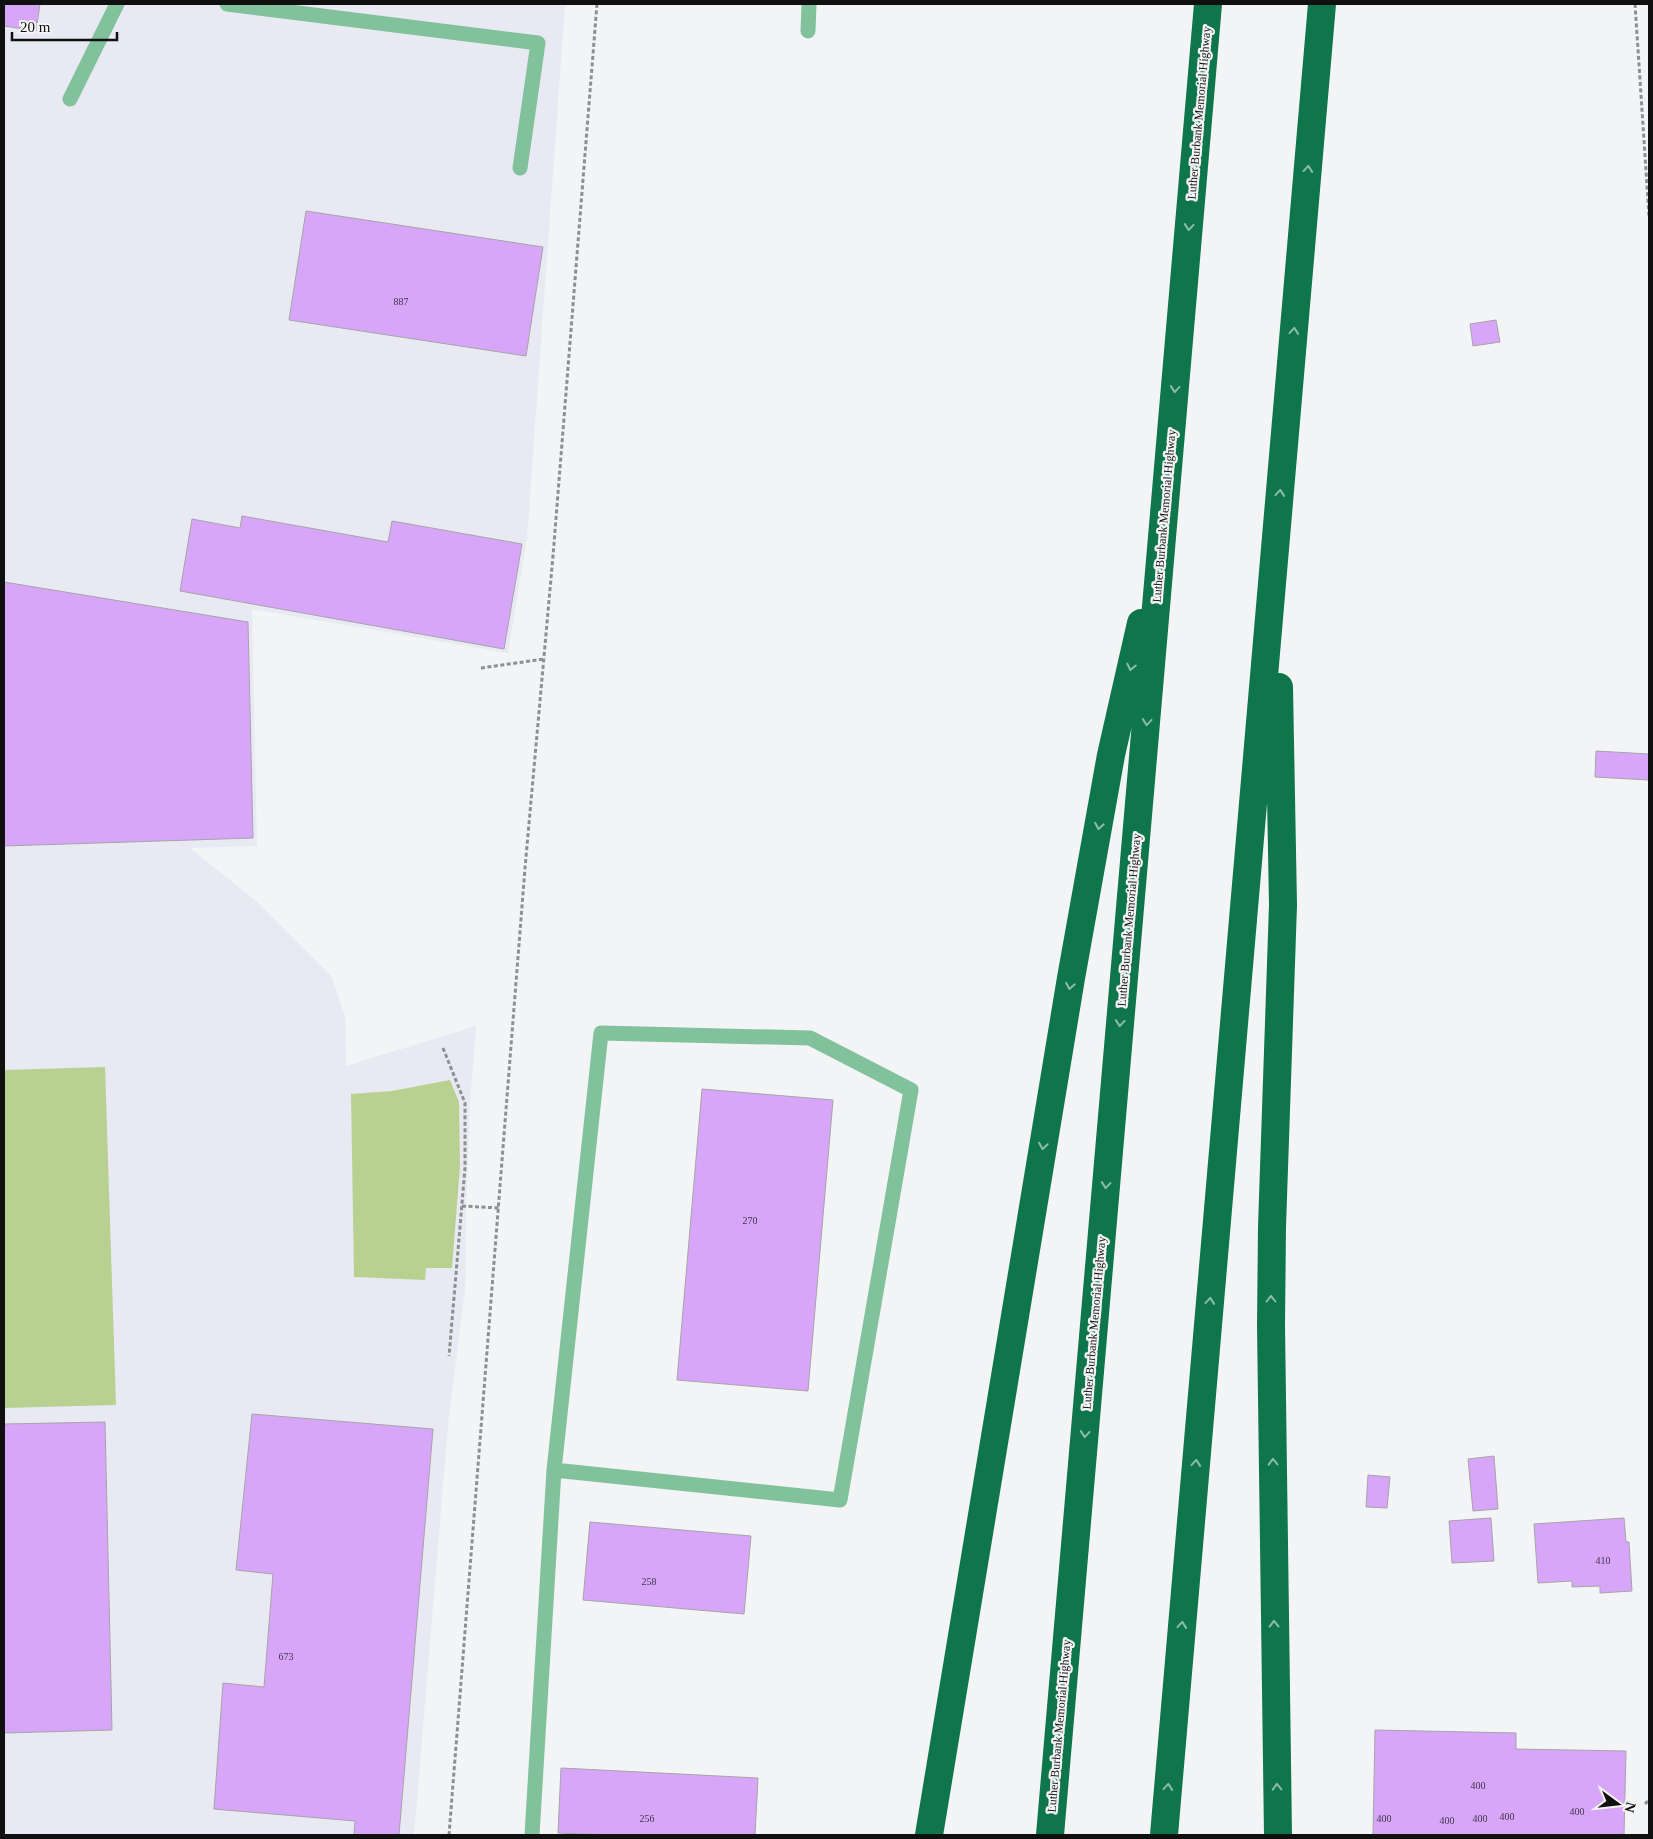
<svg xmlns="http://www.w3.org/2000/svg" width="1653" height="1839" font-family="'Times New Roman',serif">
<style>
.built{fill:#e8e9f3}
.green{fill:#b8d191}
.building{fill:#d8a6f9;stroke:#a5a4a6}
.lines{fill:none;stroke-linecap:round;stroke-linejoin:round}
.path{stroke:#8e8f90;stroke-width:3;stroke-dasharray:4 2.5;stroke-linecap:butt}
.lane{stroke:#81c19c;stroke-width:15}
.highway{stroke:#0e764a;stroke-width:28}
.oneway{stroke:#8cbba9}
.labels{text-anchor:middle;stroke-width:4.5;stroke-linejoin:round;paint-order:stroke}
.number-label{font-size:10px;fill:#42364a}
.street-label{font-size:12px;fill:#101010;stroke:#f3f4f6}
</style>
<rect width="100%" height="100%" fill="#f3f4f6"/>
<path class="built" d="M4,4H565L527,538L508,653L252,609L257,846L190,848L256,901L332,977L345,1017L346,1066L476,1026L470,1103L466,1214L465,1289L448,1424L414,1835H4Z"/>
<path class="green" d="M105,1067L116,1405L4,1408V1070Z
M450,1080L459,1102L460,1166L452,1268H426L425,1280L354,1277L351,1094L392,1091Z"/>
<path class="building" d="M4,4H40L36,31L4,26Z
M306,211L543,247L526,356L289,320Z
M1496,320L1500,342L1473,346L1470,324Z
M242,516L388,542L392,521L522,544L504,649L180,591L192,519L240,528Z
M4,582L248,622L253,838L4,846Z
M1596,751L1649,754V780L1595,777Z
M702,1089L833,1100L808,1391L677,1380Z
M252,1414L433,1429L399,1835H354L355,1821L214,1809L223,1683L264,1687L273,1574L236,1570Z
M105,1422L112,1730L4,1733V1424Z
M1494,1456L1498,1509L1473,1511L1468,1459Z
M1368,1475L1390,1477L1387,1508L1366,1507Z
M1491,1518L1494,1561L1452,1563L1449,1521Z
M1624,1518L1626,1542H1629L1632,1591L1600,1593V1586L1572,1587V1581L1538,1583L1534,1524Z
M590,1522L751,1536L744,1614L583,1600Z
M1375,1730L1516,1733V1749L1626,1751L1624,1835H1373Z
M561,1768L758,1778L755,1835H607L558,1833Z"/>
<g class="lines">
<path class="path" d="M1635,4L1649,216
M481,668L544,659
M443,1048L465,1103V1168L449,1356
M462,1206L499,1208
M1645,1804L1649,1800
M449,1835L525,868L553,556L597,4"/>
<path class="lane" d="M227,4L538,43L520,168
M808,31L809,4
M70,99L117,4
M532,1835L554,1470L601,1033L810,1038L911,1090L840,1500L554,1470"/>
<path class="highway" d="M929,1835L1071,978L1111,755L1141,623
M1050,1835L1208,4
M1164,1835L1322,4
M1278,1835L1271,1325L1272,1227L1283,905L1279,687"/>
</g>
<defs><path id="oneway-chevron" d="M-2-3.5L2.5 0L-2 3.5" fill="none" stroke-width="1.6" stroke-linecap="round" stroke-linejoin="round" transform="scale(1.25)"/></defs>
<g class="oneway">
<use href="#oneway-chevron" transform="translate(1308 169) rotate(-85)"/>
<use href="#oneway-chevron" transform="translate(1189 227) rotate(95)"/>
<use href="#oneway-chevron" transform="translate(1294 331) rotate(-85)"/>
<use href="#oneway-chevron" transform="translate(1175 389) rotate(95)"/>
<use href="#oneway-chevron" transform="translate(1280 493) rotate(-85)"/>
<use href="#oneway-chevron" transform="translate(1131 667) rotate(103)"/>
<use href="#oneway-chevron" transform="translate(1147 722) rotate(95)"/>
<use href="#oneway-chevron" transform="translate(1099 826) rotate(100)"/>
<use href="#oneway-chevron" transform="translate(1070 986) rotate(100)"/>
<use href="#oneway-chevron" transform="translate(1120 1023) rotate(95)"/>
<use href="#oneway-chevron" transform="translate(1043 1146) rotate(99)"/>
<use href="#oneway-chevron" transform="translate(1106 1185) rotate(95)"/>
<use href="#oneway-chevron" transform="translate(1271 1299) rotate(-90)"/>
<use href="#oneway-chevron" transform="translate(1210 1301) rotate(-85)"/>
<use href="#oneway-chevron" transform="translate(1085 1434) rotate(95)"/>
<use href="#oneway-chevron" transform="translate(1273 1462) rotate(-91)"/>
<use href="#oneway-chevron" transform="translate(1196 1463) rotate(-85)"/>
<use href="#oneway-chevron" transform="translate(1274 1624) rotate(-91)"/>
<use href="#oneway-chevron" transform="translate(1182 1625) rotate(-85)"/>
<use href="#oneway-chevron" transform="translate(1168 1787) rotate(-85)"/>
<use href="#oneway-chevron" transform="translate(1277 1787) rotate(-91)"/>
</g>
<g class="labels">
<g class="number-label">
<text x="401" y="305">887</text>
<text x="750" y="1224">270</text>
<text x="1603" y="1564">410</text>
<text x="649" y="1585">258</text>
<text x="286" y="1660">673</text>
<text x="1478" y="1789">400</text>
<text x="1577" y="1815">400</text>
<text x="1507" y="1820">400</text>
<text x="647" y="1822">256</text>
<text x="1384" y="1822">400</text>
<text x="1480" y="1822">400</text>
<text x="1447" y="1824">400</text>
</g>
<g class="street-label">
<text transform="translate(1199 113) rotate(-85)" y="4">Luther Burbank Memorial Highway</text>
<text transform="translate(1164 516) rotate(-85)" y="4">Luther Burbank Memorial Highway</text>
<text transform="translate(1129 920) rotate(-85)" y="4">Luther Burbank Memorial Highway</text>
<text transform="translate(1094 1323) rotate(-85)" y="4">Luther Burbank Memorial Highway</text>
<text transform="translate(1059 1726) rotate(-85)" y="4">Luther Burbank Memorial Highway</text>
</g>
</g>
<rect width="1653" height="1839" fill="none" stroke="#101010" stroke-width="10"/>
<g transform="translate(1618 1804) rotate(105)" stroke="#f3f4f6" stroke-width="4" paint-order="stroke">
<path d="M0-4L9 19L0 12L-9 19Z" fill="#101010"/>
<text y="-8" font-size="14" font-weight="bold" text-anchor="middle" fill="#101010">N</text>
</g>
<path d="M12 32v8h105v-8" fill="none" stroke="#101010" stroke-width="2.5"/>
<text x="20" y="32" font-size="15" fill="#101010" stroke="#f3f4f6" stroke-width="4" paint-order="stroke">20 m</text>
</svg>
